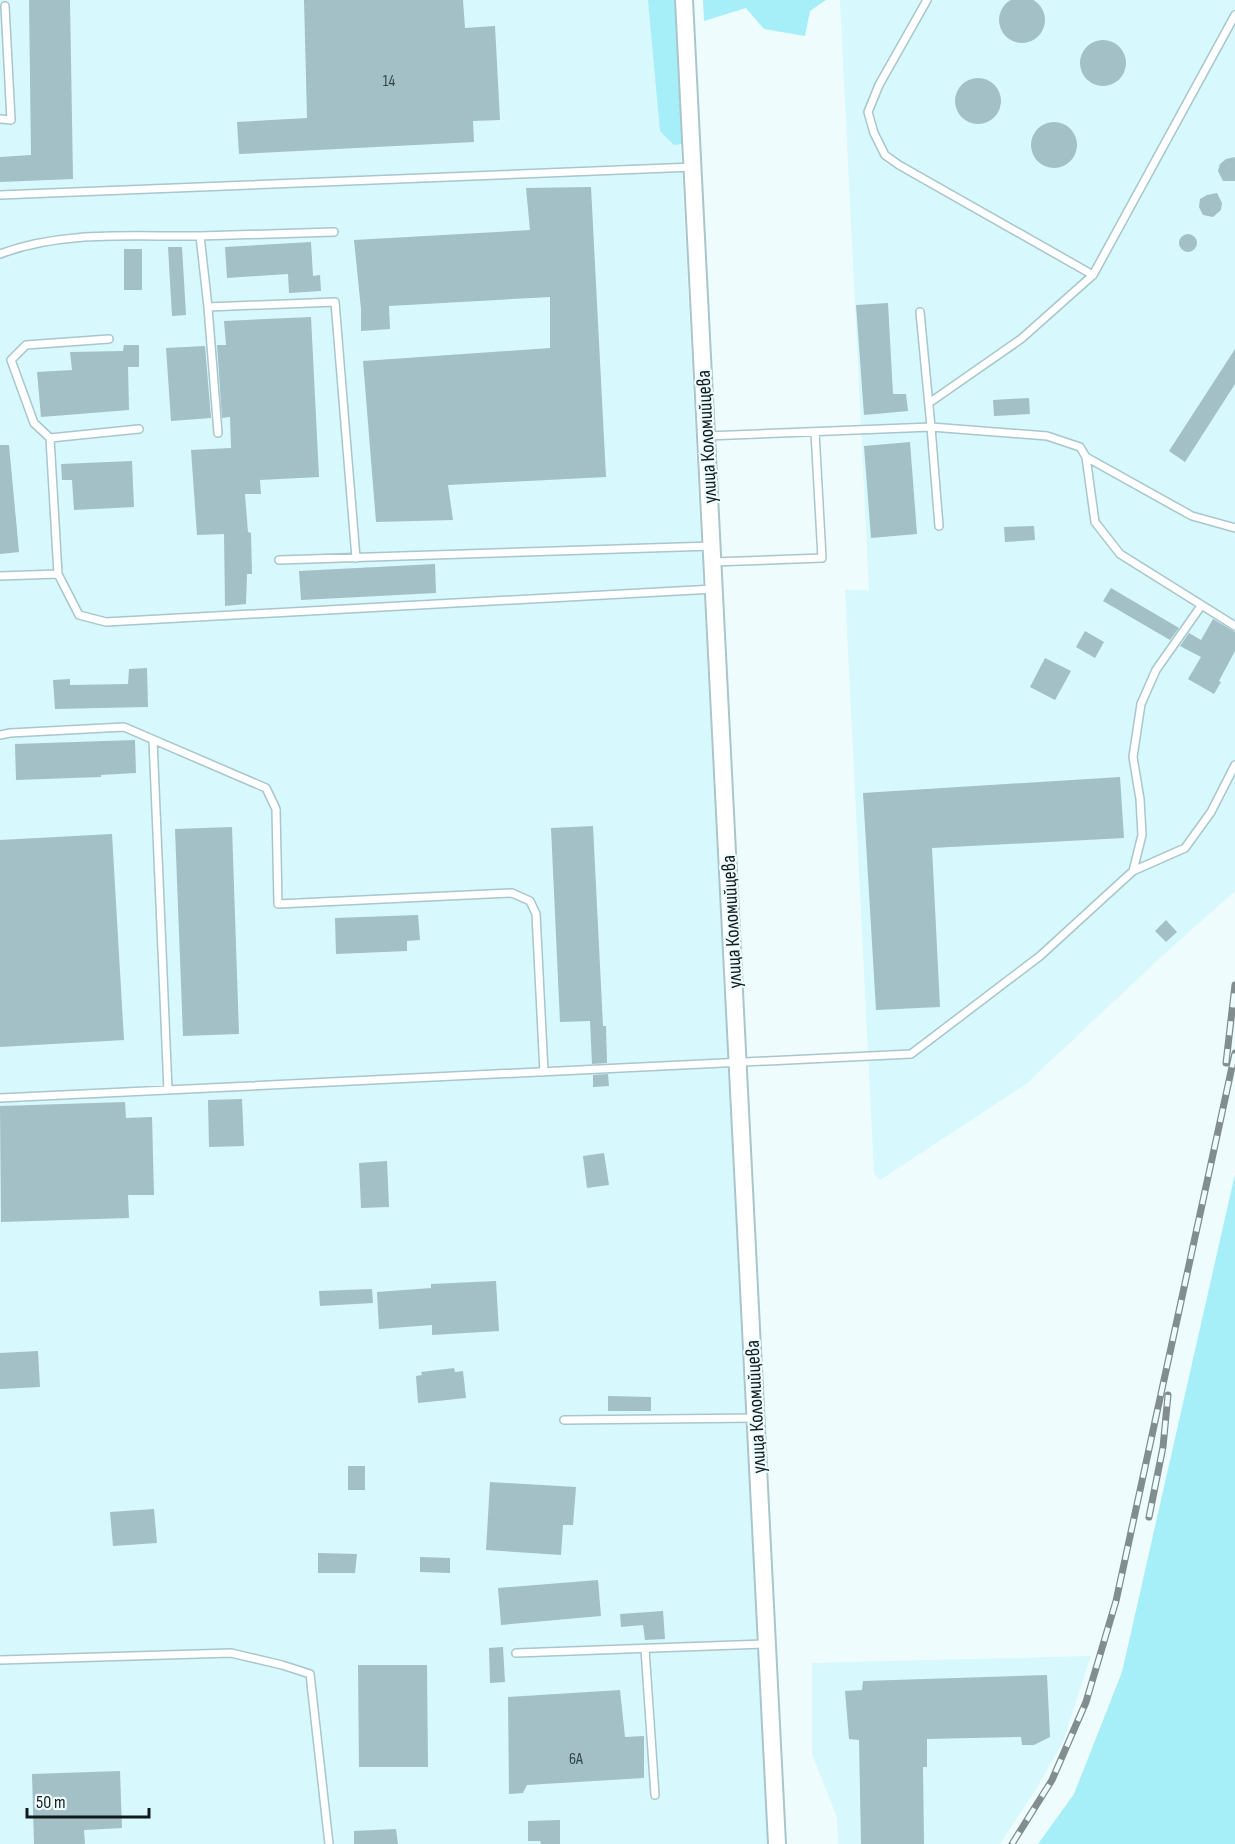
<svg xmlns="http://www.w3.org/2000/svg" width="1235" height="1844" font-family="'Sofia Sans Condensed',sans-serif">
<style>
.built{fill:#d7f8fc}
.green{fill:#a6eef8}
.building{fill:#a2c0c5}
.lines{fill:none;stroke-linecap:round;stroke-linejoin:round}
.service-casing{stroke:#a8c6cb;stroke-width:10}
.tertiary-casing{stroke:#a8c6cb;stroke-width:20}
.service{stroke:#fff;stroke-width:7}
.tertiary{stroke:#fff;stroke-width:16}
.rail-casing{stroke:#818d8e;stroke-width:7}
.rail{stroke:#effcfd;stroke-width:4.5;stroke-dasharray:14;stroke-linecap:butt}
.labels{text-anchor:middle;stroke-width:4.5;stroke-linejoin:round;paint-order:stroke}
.number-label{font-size:16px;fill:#344447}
.street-label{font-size:20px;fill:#101b1d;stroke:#effcfd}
</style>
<rect width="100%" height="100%" fill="#effcfd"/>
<path class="built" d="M0,0H673L768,1844H0Z
M840,0H1235V891L1161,957L1026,1084L880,1180L874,1174L845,590H869Z
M1091,1656L1063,1742L1038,1786L1000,1844H838L837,1817L812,1754V1663Z"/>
<path class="green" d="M648,0H675L682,144L674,145L660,131Z
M703,0H826L810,11L805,36L764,29L746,8L704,21Z
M1235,1174V1844H1038L1074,1794L1122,1672Z"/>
<path class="building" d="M999 20a23 23 0 1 1 46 0a23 23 0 1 1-46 0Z
M29,0H70L73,179L0,182V157L31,155Z
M304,0H463L465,28L495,26L500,120L473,121L474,142L239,154L237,122L307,118Z
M1080 63a23 23 0 1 1 46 0a23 23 0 1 1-46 0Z
M955 101a23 23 0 1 1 46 0a23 23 0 1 1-46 0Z
M1031 145a23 23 0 1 1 46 0a23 23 0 1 1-46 0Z
M1235,157V181H1223L1218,171L1220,164L1226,159Z
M591,187L606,477L448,485L453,520L376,522L363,361L550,348V297L389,306L390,329L361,331V309L354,240L530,230L526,188Z
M1217,193L1222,203L1221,210L1213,217L1203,215L1199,207L1200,199L1207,195Z
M1179 243a9 9 0 1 1 18 0a9 9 0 1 1-18 0Z
M311,242L313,276L320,275L321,291L289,293L288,274L227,278L225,247Z
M168,247H182L186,315L172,316Z
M124,249H142V290H124Z
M888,303L893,394H906L908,411L864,415L856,305Z
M311,317L319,477L260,480L261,494H245L248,532L251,533L252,574H247L246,604L225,606L224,534L197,535L191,450L231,448L230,417L222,418L217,345H226L224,321Z
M124,345H139V367H128L129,410L41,417L37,372L72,370L70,352L123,351Z
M205,346L211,418L171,421L166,348Z
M1235,349V384L1185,462L1169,451Z
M1029,398L1030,414L994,416L993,400Z
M910,442L917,534L871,538L864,446Z
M0,445H9L19,552L0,554Z
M132,461L134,507L74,510L72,480H62L61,464Z
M1034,526L1035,540L1005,542L1004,527Z
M435,564L436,593L301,600L299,571Z
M1111,588L1179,628L1170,640L1103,601Z
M1213,619L1235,632V651L1219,681L1221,682L1214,694L1188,679L1201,657L1180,646L1189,633L1201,640Z
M1085,631L1104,642L1095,658L1076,647Z
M1045,658L1071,671L1055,700L1030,687Z
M147,668L148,707L55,709L53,680L70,679V685L128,684L129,669Z
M135,740L136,773L101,775V777L16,780L15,744Z
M1120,777L1124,838L932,848L940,1007L876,1010L863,793Z
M593,826L603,1026H606L607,1063L592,1064L590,1021L560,1022L551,828Z
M232,827L239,1034L183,1036L175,829Z
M112,834L124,1040L0,1047V840Z
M418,915L420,940L407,941V951L336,954L335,918Z
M1166,920L1177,932L1166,942L1155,931Z
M608,1074L609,1086L593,1087V1075Z
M242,1099L244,1146L209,1147L208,1100Z
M125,1102L126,1118L152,1117L154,1195H128L129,1218L1,1222L0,1106Z
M604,1153L609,1185L587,1188L583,1156Z
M387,1161L389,1207L361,1208L359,1163Z
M496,1281L499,1331L432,1335V1325L379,1329L377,1292L431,1288V1284Z
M372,1289L373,1303L320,1306L319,1291Z
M38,1351L40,1387L0,1389V1353Z
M454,1368L455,1372L463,1371L466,1398L418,1403L416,1376L422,1375L421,1372Z
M608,1396L651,1397V1411H608Z
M348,1466H365V1490H348Z
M490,1482L576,1487L573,1525H563L561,1555L486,1550Z
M154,1509L157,1543L113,1546L110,1512Z
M318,1553L357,1554L355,1573H318Z
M420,1557L450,1558V1573L420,1572Z
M598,1580L601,1616L501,1625L498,1588Z
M663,1611L665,1639L645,1640L643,1625L621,1627L620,1614Z
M503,1647L505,1682L490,1683L489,1648Z
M358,1665H427L428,1767H359Z
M1047,1675L1050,1737L1034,1745H1022L1021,1737L927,1739V1767H923L924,1844H861L859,1740L849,1739L845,1691L862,1690L863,1681Z
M620,1690L625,1737L644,1736V1778L527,1785L523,1793L509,1794L508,1697Z
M120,1771L122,1828L84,1830L85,1844H34L32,1774Z
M560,1820V1844H541L540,1841H528V1821Z
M396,1829L398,1844H354V1831Z"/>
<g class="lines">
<defs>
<path id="service" d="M927,0L879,85L868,112L874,133L885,155L899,165L1093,275L1021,339L929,403
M0,119L11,120L5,6
M0,195L693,167
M200,236L334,232
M0,254C63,230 135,237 200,236L208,307
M1093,275L1235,15
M139,429L50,438L58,574L79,615L106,622L714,589
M218,433L208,307L335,302L356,558
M706,436L931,427L920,312
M50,438L34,423L11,360L26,345L109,339
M1086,457L1192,516L1235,528
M939,526L931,427L1047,436L1080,447L1086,457L1095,522L1120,554L1235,626
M279,560L712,546
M713,562L822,558L815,432
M0,576L58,574
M0,735L10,733L124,727L266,788L276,809L278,904L512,893L530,901L536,914L544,1072
M153,740L168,1090
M1133,871L1142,835L1140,799L1133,757L1141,704L1156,670L1201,606
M0,1098L911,1054L1040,956L1133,871L1185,848L1211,812L1235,765
M564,1420L755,1418
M645,1649L655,1795
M516,1653L767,1644
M0,1660L231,1653L282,1665L310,1674L329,1844"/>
<path id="tertiary" d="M684,0L777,1844"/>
</defs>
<use href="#service" class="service-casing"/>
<use href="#tertiary" class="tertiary-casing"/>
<use href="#service" class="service"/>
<use href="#tertiary" class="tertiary"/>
<defs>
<path id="rail" d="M1226,1063L1235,985
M1149,1517L1163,1447L1168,1395
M1012,1844L1052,1780L1086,1702L1116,1601L1235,1053"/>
</defs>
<use href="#rail" class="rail-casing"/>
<use href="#rail" class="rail"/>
</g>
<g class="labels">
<g class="number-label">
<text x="389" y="86">14</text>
<text x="576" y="1764">6А</text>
</g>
<g class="street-label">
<text transform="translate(706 437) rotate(-93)" y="7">улица Коломийцева</text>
<text transform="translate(731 922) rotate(-93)" y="7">улица Коломийцева</text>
<text transform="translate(755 1407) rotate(-93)" y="7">улица Коломийцева</text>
</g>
</g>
<path d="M27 1808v9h122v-9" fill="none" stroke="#101b1d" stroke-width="3"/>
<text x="36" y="1808" font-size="18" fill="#101b1d" stroke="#effcfd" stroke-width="4.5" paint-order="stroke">50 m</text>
</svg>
